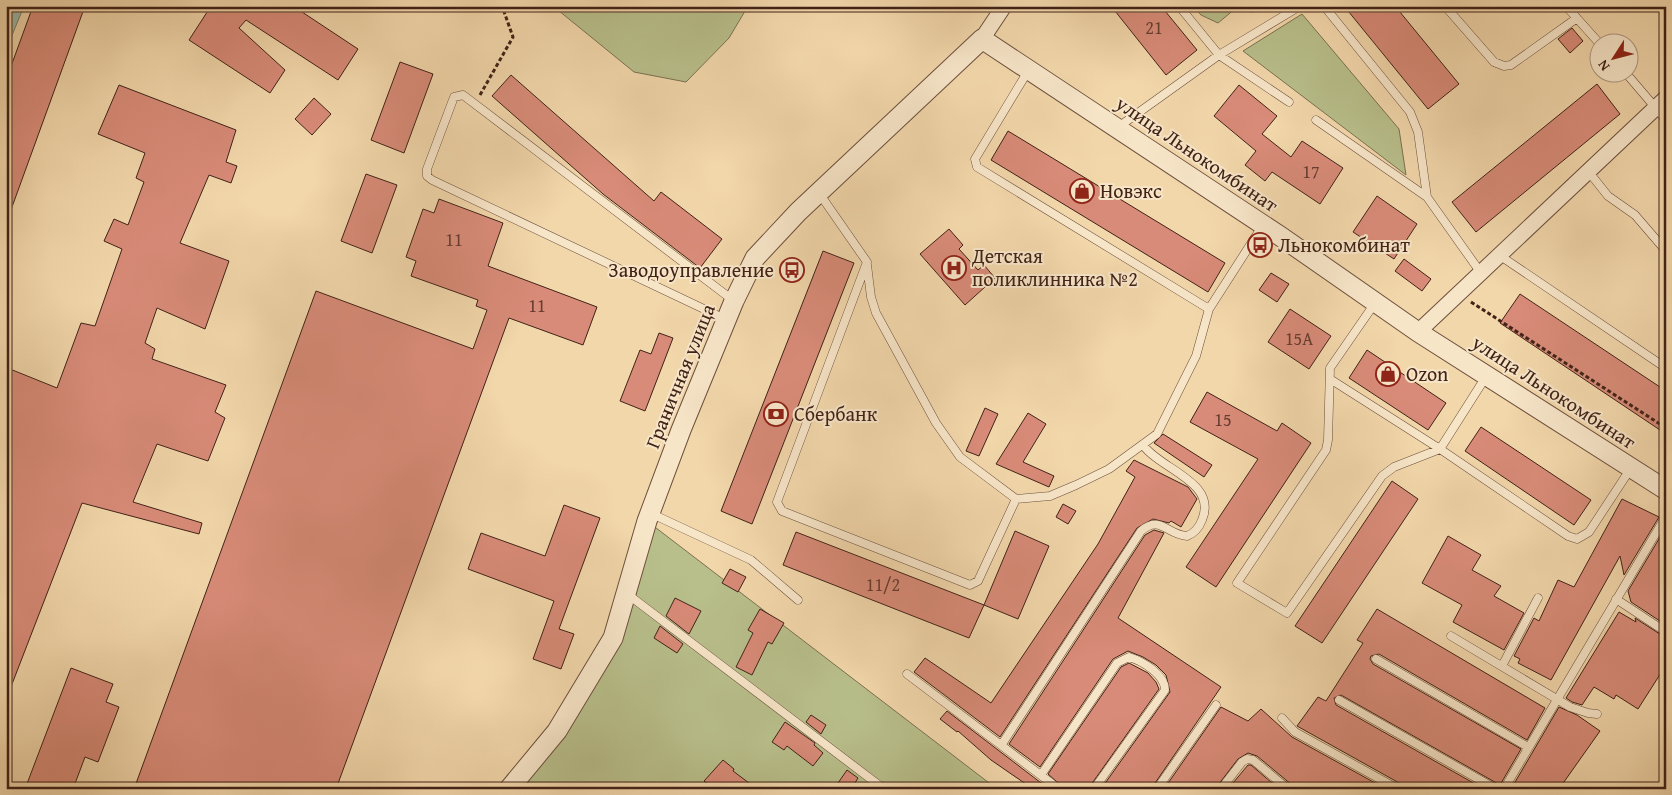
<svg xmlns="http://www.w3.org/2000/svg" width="1672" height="795" font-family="'Gentium Book Plus',serif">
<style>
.green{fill:#b8bf8b;stroke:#7c7051}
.water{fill:#9bbaa9;stroke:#777d6f}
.building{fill:#d88b78;stroke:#402217}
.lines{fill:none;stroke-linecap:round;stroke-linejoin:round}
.service-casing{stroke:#6c4f3c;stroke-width:9}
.minor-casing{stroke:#6c4f3c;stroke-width:17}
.tertiary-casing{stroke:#6c4f3c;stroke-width:21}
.path{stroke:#402217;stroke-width:3;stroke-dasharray:4 2.5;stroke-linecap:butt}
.service{stroke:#f7e5c8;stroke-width:8}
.minor{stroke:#f7e5c8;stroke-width:15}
.tertiary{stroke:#f7e5c8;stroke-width:19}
.labels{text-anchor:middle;stroke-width:4;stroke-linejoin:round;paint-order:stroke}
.number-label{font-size:18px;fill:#663c2f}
.street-label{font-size:20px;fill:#402217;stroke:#f7e5c8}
.poi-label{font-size:20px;fill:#402217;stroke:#f7e5c8;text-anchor:start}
</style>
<rect width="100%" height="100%" fill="#f2d7ab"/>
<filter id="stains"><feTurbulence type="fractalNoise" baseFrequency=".004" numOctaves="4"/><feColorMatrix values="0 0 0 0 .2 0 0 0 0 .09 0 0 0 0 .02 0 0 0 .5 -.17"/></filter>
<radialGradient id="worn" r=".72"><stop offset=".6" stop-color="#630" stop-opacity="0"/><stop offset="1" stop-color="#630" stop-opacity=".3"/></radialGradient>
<path class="green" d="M553,6H748L729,38L686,82L634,72Z
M1193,6H1279L1251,12L1236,8L1218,23L1201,15Z
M1302,14L1399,129L1406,175L1243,51Z
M647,521L997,789H509L589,681Z"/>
<path class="water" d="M6,6H24L6,50Z"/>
<path class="building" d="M33,6H85L8,218L6,80Z
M211,6H293L358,49L338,80L246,20L239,28L285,70L270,93L189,40Z
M1111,6H1161L1197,50L1166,75Z
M1344,6H1395L1459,84L1428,109Z
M1572,28L1583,41L1570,53L1558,39Z
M400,62L433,74L404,153L371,140Z
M511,75L654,201L661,192L722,239L700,268L603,194L492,96Z
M1597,84L1620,114L1476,232L1452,202Z
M119,85L236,130L226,162L237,166L231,183L209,175L180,243L229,261L205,329L157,308L145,343L155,349L152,359L226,385L215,412L225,418L208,461L157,444L133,502L202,523L199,534L82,503L7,697L6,379L10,369L57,388L81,323L95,326L122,249L104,241L114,219L128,225L144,182L136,178L145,153L98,134Z
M1239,85L1277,116L1262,134L1291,157L1302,141L1343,168L1320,204L1272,172L1265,181L1245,165L1256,151L1214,116Z
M314,98L331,114L312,135L295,119Z
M1008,131L1225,263L1208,292L991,160Z
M366,174L397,185L372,253L341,241Z
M1377,196L1417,224L1394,259L1353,232Z
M439,199L503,223L488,266L597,307L583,345L509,318L336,789H134L316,291L473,349L487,310L476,306L478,300L411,276L416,261L406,257L423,209L434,213Z
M949,229L963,245L959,249L978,270L984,265L995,278L965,305L920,254Z
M823,251L854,263L752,524L721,511Z
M1404,259L1431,279L1422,291L1395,271Z
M1271,273L1289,284L1277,302L1259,290Z
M1520,294L1666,391V434L1500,323Z
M1290,309L1331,336L1309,369L1268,342Z
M659,333L673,338L645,411L620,401L640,350L651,354Z
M1367,350L1446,403L1428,430L1349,378Z
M1207,392L1277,431L1282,423L1311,443L1216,587L1186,567L1258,459L1190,422Z
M985,408L998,414L979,456L966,451Z
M1028,413L1046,424L1023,462L1054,476L1049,487L996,464Z
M1481,427L1591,500L1574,525L1465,451Z
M1163,434L1212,465L1204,477L1154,443Z
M1134,460L1188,487L1197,499L1181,527L1171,521L1169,523L1153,519L1137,528L1000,737L914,672L925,658L991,703L1098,544L1135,477L1126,471Z
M1392,481L1418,499L1322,643L1295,626Z
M1622,499L1659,517L1624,575L1620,556L1551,680L1518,663L1520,659L1514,656L1534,618L1539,621L1558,580L1574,587Z
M1063,504L1076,511L1068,524L1056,517Z
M564,505L600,518L559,629L574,634L561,669L533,659L554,601L468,569L481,533L545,556Z
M1666,527V625L1631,602L1628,591Z
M1154,530L1164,533L1118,618L1221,687L1151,789H1101L1170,692L1166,675L1156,665L1143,657L1128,651L1113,659L1040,767L1009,744L1145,535Z
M1015,531L1049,546L1018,619L984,605Z
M796,532L984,605L969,638L783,565Z
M1448,536L1481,555L1472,570L1501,586L1494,596L1524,613L1504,650L1453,622L1462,605L1422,583Z
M730,569L746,577L738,592L722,583Z
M675,598L701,611L689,634L666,616Z
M760,609L784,623L772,644L768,642L752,675L736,667L753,633L748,630Z
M1377,609L1545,708L1527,740L1379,654L1371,656L1370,659L1373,664L1521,749L1500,785L1341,695L1334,698L1336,705L1484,789H1404L1401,784L1297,726L1318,697L1326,701L1363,643L1357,640Z
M1619,612L1636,622L1635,618L1666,638V665L1638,709L1616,695L1614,699L1594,687L1582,705L1572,702L1566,698Z
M660,626L683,644L677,653L654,638Z
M1129,663L1148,673L1156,682L1159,689L1088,789H1065L1048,774L1121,667Z
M71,668L113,684L106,702L119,707L98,762L85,757L73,789H25Z
M1221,707L1248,721L1261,709L1292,737L1386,789H1294L1292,785L1257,756L1248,753L1238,759L1215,789H1164Z
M1559,707L1577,715L1600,731L1559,789H1511Z
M947,711L1049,789H1033L991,760L958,731L957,732L940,719Z
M811,715L826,725L821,734L806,722Z
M785,722L815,743L814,745L823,753L813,766L787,746L784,750L772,742Z
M723,760L734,769L733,771L757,789H715L704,781Z
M1248,765H1251L1279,789H1228Z
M847,770L858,778L851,789L838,783Z"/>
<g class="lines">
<defs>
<path id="service" d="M1179,6L1219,55L1289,102
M1324,6L1410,112L1418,132L1427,197L1481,273
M1445,6L1494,62L1504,66L1511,65L1577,18
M1566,6L1600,44
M1028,71L975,159L977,167L1209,309
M1625,72L1666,120
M1316,120L1427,197
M1117,128L1219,55L1300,6
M1588,171L1608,196L1635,215L1666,251
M819,193L867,262L777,502L782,511L970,585L978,581L1016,499L1050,496L1076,485L1109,469L1157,434L1196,356L1209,309L1263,225
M1499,255L1666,368
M867,265L871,297L876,313L936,423L960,457L1016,499
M1375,303L1330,368L1328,440L1326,450L1237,583L1287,613L1382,476L1394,467L1440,449L1568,536L1577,539L1589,532L1631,468
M725,319L432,180L427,176V169L454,97L463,95L734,301
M1330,379L1440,449L1487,375
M650,513L751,560L798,600
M626,593L884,789
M1616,599L1666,632
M1451,636L1570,707L1588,713L1597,714
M1376,659L1528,747
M1502,666L1538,598
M907,674L1059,789
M1339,700L1496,789
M1282,718L1295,732L1398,789
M1002,744L1141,531C1160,514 1167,535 1187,536C1195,533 1199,528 1202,520C1218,482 1161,470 1143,445
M1041,775L1117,663L1129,657C1142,661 1165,674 1165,690L1094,789
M1157,789L1216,705
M1221,789L1242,762L1247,759L1253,760L1288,789
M1504,789L1666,516"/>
<path id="minor" d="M982,39L1004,6
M1418,332L1666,98"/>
<path id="tertiary" d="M509,789L557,731L613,638L647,521L681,430L734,301L755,258L798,212L982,39L1283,238L1418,332L1666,490"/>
</defs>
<use href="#service" class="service-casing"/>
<use href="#minor" class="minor-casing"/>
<use href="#tertiary" class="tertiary-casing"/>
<path class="path" d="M480,95L513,37L502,6
M1471,302L1666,428"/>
<use href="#service" class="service"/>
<use href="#minor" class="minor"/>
<use href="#tertiary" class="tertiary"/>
</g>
<defs>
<symbol id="shop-ring" viewBox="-11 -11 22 22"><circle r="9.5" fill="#f7e5c8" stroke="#8f2418" stroke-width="1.5"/><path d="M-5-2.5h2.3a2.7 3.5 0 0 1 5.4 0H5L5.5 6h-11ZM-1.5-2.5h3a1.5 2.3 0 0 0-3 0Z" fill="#8f2418"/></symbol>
<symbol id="bus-ring" viewBox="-11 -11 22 22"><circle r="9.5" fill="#f7e5c8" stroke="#8f2418" stroke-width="1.5"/><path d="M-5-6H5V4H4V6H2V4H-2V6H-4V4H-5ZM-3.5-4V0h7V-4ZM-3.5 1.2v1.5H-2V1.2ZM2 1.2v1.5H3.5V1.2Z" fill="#8f2418"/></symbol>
<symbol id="hospital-ring" viewBox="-11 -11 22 22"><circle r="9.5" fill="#f7e5c8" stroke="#8f2418" stroke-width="1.5"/><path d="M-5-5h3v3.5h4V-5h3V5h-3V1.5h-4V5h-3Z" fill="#8f2418"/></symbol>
<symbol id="bank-ring" viewBox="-11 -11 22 22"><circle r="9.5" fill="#f7e5c8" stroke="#8f2418" stroke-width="1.5"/><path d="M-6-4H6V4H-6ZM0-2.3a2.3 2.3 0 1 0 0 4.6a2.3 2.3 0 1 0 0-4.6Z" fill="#8f2418"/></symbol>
</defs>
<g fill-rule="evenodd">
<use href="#shop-ring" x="1068" y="177" width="28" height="28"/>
<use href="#bus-ring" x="1246" y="231" width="28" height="28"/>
<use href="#hospital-ring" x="940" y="254" width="28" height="28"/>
<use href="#bus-ring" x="778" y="256" width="28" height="28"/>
<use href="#shop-ring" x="1374" y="360" width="28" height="28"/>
<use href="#bank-ring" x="762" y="400" width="28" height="28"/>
</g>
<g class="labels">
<g class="number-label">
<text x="1154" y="34">21</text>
<text x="1311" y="178">17</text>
<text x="454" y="246">11</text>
<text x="537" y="312">11</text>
<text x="1299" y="345">15А</text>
<text x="1223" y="426">15</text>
<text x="883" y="591">11/2</text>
</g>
<g class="street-label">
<text transform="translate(1197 154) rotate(34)" y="7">улица Льнокомбинат</text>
<text transform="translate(680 376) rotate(-68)" y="7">Граничная улица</text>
<text transform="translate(1554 392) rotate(33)" y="7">улица Льнокомбинат</text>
</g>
<g class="poi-label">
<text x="1100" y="198">Новэкс</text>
<text x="1278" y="252">Льнокомбинат</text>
<text x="972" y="263">Детская<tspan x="972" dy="23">поликлинника №2</tspan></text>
<text x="774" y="277" text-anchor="end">Заводоуправление</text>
<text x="1406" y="381">Ozon</text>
<text x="794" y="421">Сбербанк</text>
</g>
</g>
<rect width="1672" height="795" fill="none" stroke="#f2d7ab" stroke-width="25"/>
<rect x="8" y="8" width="1657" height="780" fill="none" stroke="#402217" stroke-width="2.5"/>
<rect x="12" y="12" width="1647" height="770" fill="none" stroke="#402217"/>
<g transform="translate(1614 58) rotate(234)"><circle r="24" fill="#f7e5c8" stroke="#ae9781"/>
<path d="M0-4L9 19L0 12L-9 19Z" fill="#8f2418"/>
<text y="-8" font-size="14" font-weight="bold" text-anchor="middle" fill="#402217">N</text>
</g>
<rect width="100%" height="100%" filter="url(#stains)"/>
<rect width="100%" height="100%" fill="url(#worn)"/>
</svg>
